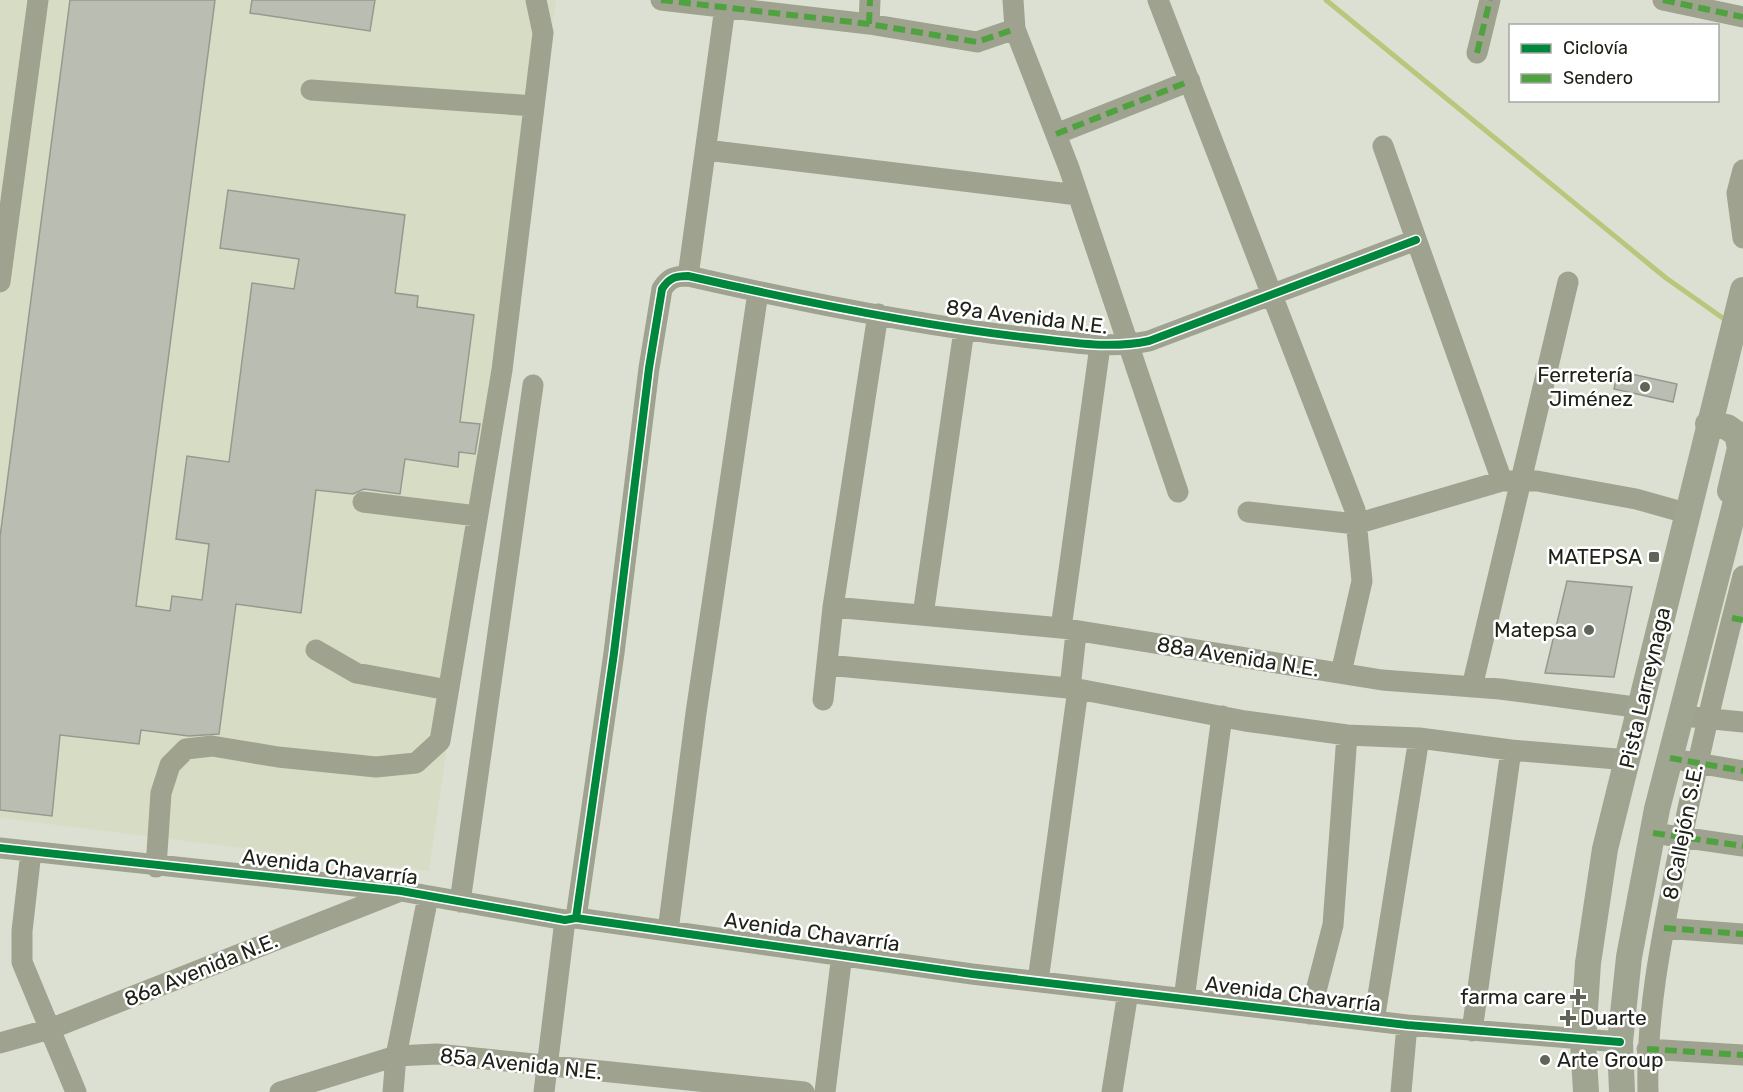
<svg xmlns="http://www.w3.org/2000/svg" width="1743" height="1092" font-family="Rubik,sans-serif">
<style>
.built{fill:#d7ddc5}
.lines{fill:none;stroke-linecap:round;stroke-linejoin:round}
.stream{stroke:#b8c77c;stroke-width:5}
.building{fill:#babdb2;stroke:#96998e;stroke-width:1.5}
.minor{stroke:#9ea28f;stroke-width:21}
.major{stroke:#a0a592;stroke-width:26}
.quiet{stroke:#50a240;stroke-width:6;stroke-dasharray:12 6;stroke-linecap:butt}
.cycleway-casing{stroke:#fff;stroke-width:11}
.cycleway{stroke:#00873e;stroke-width:8}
.poi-dot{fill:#62645a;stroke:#fff;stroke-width:2}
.labels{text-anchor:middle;stroke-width:5;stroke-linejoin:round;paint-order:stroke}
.street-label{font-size:21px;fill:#202219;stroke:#fff}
.poi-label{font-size:21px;fill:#202219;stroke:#fff;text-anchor:end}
</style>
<rect width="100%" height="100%" fill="#dce0d2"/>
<path class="built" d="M0,0H556L429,871L0,818Z"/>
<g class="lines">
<path class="stream" d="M1326,0L1666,278L1727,321"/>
</g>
<path class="building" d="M70,0H215L136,606L170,611L172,596L202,600L209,544L176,539L187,456L229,462L252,283L294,289L299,259L220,248L228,190L405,215L395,293L418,296L417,307L474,315L460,422L480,424L475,454L459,452L458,467L405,459L400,494L364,489L353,494L316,490L301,613L236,604L219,734L189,736L141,730L139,744L60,735L52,816L0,810V537Z
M252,0H375L370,31L250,13Z
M1618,371L1677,384L1673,402L1614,389Z
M1567,581L1632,587L1614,677L1545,673Z"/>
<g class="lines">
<path class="minor" d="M661,0L869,24L977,42L1015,29
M1013,0L1015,29L1069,168L1178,492
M1158,0L1355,510L1362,581L1341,673
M1663,0L1743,17
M869,24L870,0
M1477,53L1490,0
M311,90L534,106
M1056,134L1190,81
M1383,146L1502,481
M706,150L1078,195
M1743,170L1737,193L1743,238
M688,276L726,0
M0,282L38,0
M363,502L477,516
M1248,512L1356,524L1502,481H1537L1636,499L1686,513
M833,607L1061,628L1382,680L1500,689L1642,708
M923,615L964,330
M1061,628L1100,346
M316,650L356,673L448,690
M827,665L1078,689L1245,721L1347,735L1419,738L1511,750L1628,760
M1472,687L1568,282
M1070,688L1076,633
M823,700L833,607L878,314
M1693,717L1743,722
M1685,761L1743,771
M1653,833L1743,846
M0,848L401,891L565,920L576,918L972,974L1407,1025L1620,1042
M31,852L22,931V962L76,1092
M156,867L161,793L170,765L186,749L212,746L278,757L376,767L416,763L440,741L502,370L543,33L536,0
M460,902L533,385
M576,918L614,653L649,368L662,289C669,278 675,276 688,276C798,301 910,324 1022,337C1064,341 1107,350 1149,341L1416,240
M1664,928L1743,934
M668,931L696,713L758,292
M1038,981L1078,689
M1184,999L1222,716
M1310,1014L1333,925L1347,735
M1374,1021L1419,738
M1472,1031L1511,750
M0,1043L50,1029L398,892
M1647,1049L1743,1055
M280,1092L396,1056L437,1054L804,1092
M393,1092L396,1056L428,897
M544,1092L565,920
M825,1092L842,954
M1112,1092L1128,992
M1401,1092L1407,1025
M1648,1092C1646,1015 1661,941 1676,866C1696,768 1718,672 1743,576"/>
<path class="major" d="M1708,424L1727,427L1737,434L1740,448L1730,491
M1586,1092L1583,1041L1588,963L1605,849L1743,290
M1622,1092L1620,1042L1629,957L1657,809L1743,474"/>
<path class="quiet" d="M661,0L869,24L977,42L1015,29
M1663,0L1743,17
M869,24L870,0
M1477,53L1490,0
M1056,134L1190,81
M1732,618L1743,620
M1670,758L1743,771
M1653,833L1743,846
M1664,928L1743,934
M1647,1049L1743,1055"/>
<defs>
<path id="cycleway" d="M0,848L401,891L565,920L576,918L972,974L1407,1025L1620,1042
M576,918L614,653L649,368L662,289C669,278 675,276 688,276C798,301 910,324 1022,337C1064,341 1107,350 1149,341L1416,240"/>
</defs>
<use href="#cycleway" class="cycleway-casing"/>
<use href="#cycleway" class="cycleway"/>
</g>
<g class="poi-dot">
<circle cx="1645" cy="387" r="6"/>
<rect x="1648" y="551" width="12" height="12" rx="3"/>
<circle cx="1589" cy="630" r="6"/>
<path d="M1575 988h6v6h6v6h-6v6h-6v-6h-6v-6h6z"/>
<path d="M1565 1009h6v6h6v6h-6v6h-6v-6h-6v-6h6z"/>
<circle cx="1545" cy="1060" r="6"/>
</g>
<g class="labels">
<g class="street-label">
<text transform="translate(1027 317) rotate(7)" y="7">89a Avenida N.E.</text>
<text transform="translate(1238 657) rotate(9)" y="7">88a Avenida N.E.</text>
<text transform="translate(1645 688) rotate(-77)" y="7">Pista Larreynaga</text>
<text transform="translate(1683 832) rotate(-79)" y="7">8 Callejón S.E.</text>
<text transform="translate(330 867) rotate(7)" y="7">Avenida Chavarría</text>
<text transform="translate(812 932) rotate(8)" y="7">Avenida Chavarría</text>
<text transform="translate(201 970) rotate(-22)" y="7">86a Avenida N.E.</text>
<text transform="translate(1293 994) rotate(7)" y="7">Avenida Chavarría</text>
<text transform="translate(521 1064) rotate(6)" y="7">85a Avenida N.E.</text>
</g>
<g class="poi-label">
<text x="1633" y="382">Ferretería<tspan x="1633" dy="24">Jiménez</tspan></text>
<text x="1642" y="564">MATEPSA</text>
<text x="1577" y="637">Matepsa</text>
<text x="1566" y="1004">farma care</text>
<text x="1580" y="1025" text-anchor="start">Duarte</text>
<text x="1557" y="1067" text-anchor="start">Arte Group</text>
</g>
</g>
<rect x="1509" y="24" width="210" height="78" fill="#ffffff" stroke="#a6a7a3" stroke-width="1.5"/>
<rect x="1521" y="44" width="30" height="9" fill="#00873e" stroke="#a6a7a3" stroke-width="1.5"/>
<text x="1563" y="54" font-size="18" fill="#202219">Ciclovía</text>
<rect x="1521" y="74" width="30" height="9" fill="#50a240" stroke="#a6a7a3" stroke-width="1.5"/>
<text x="1563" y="84" font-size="18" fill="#202219">Sendero</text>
</svg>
